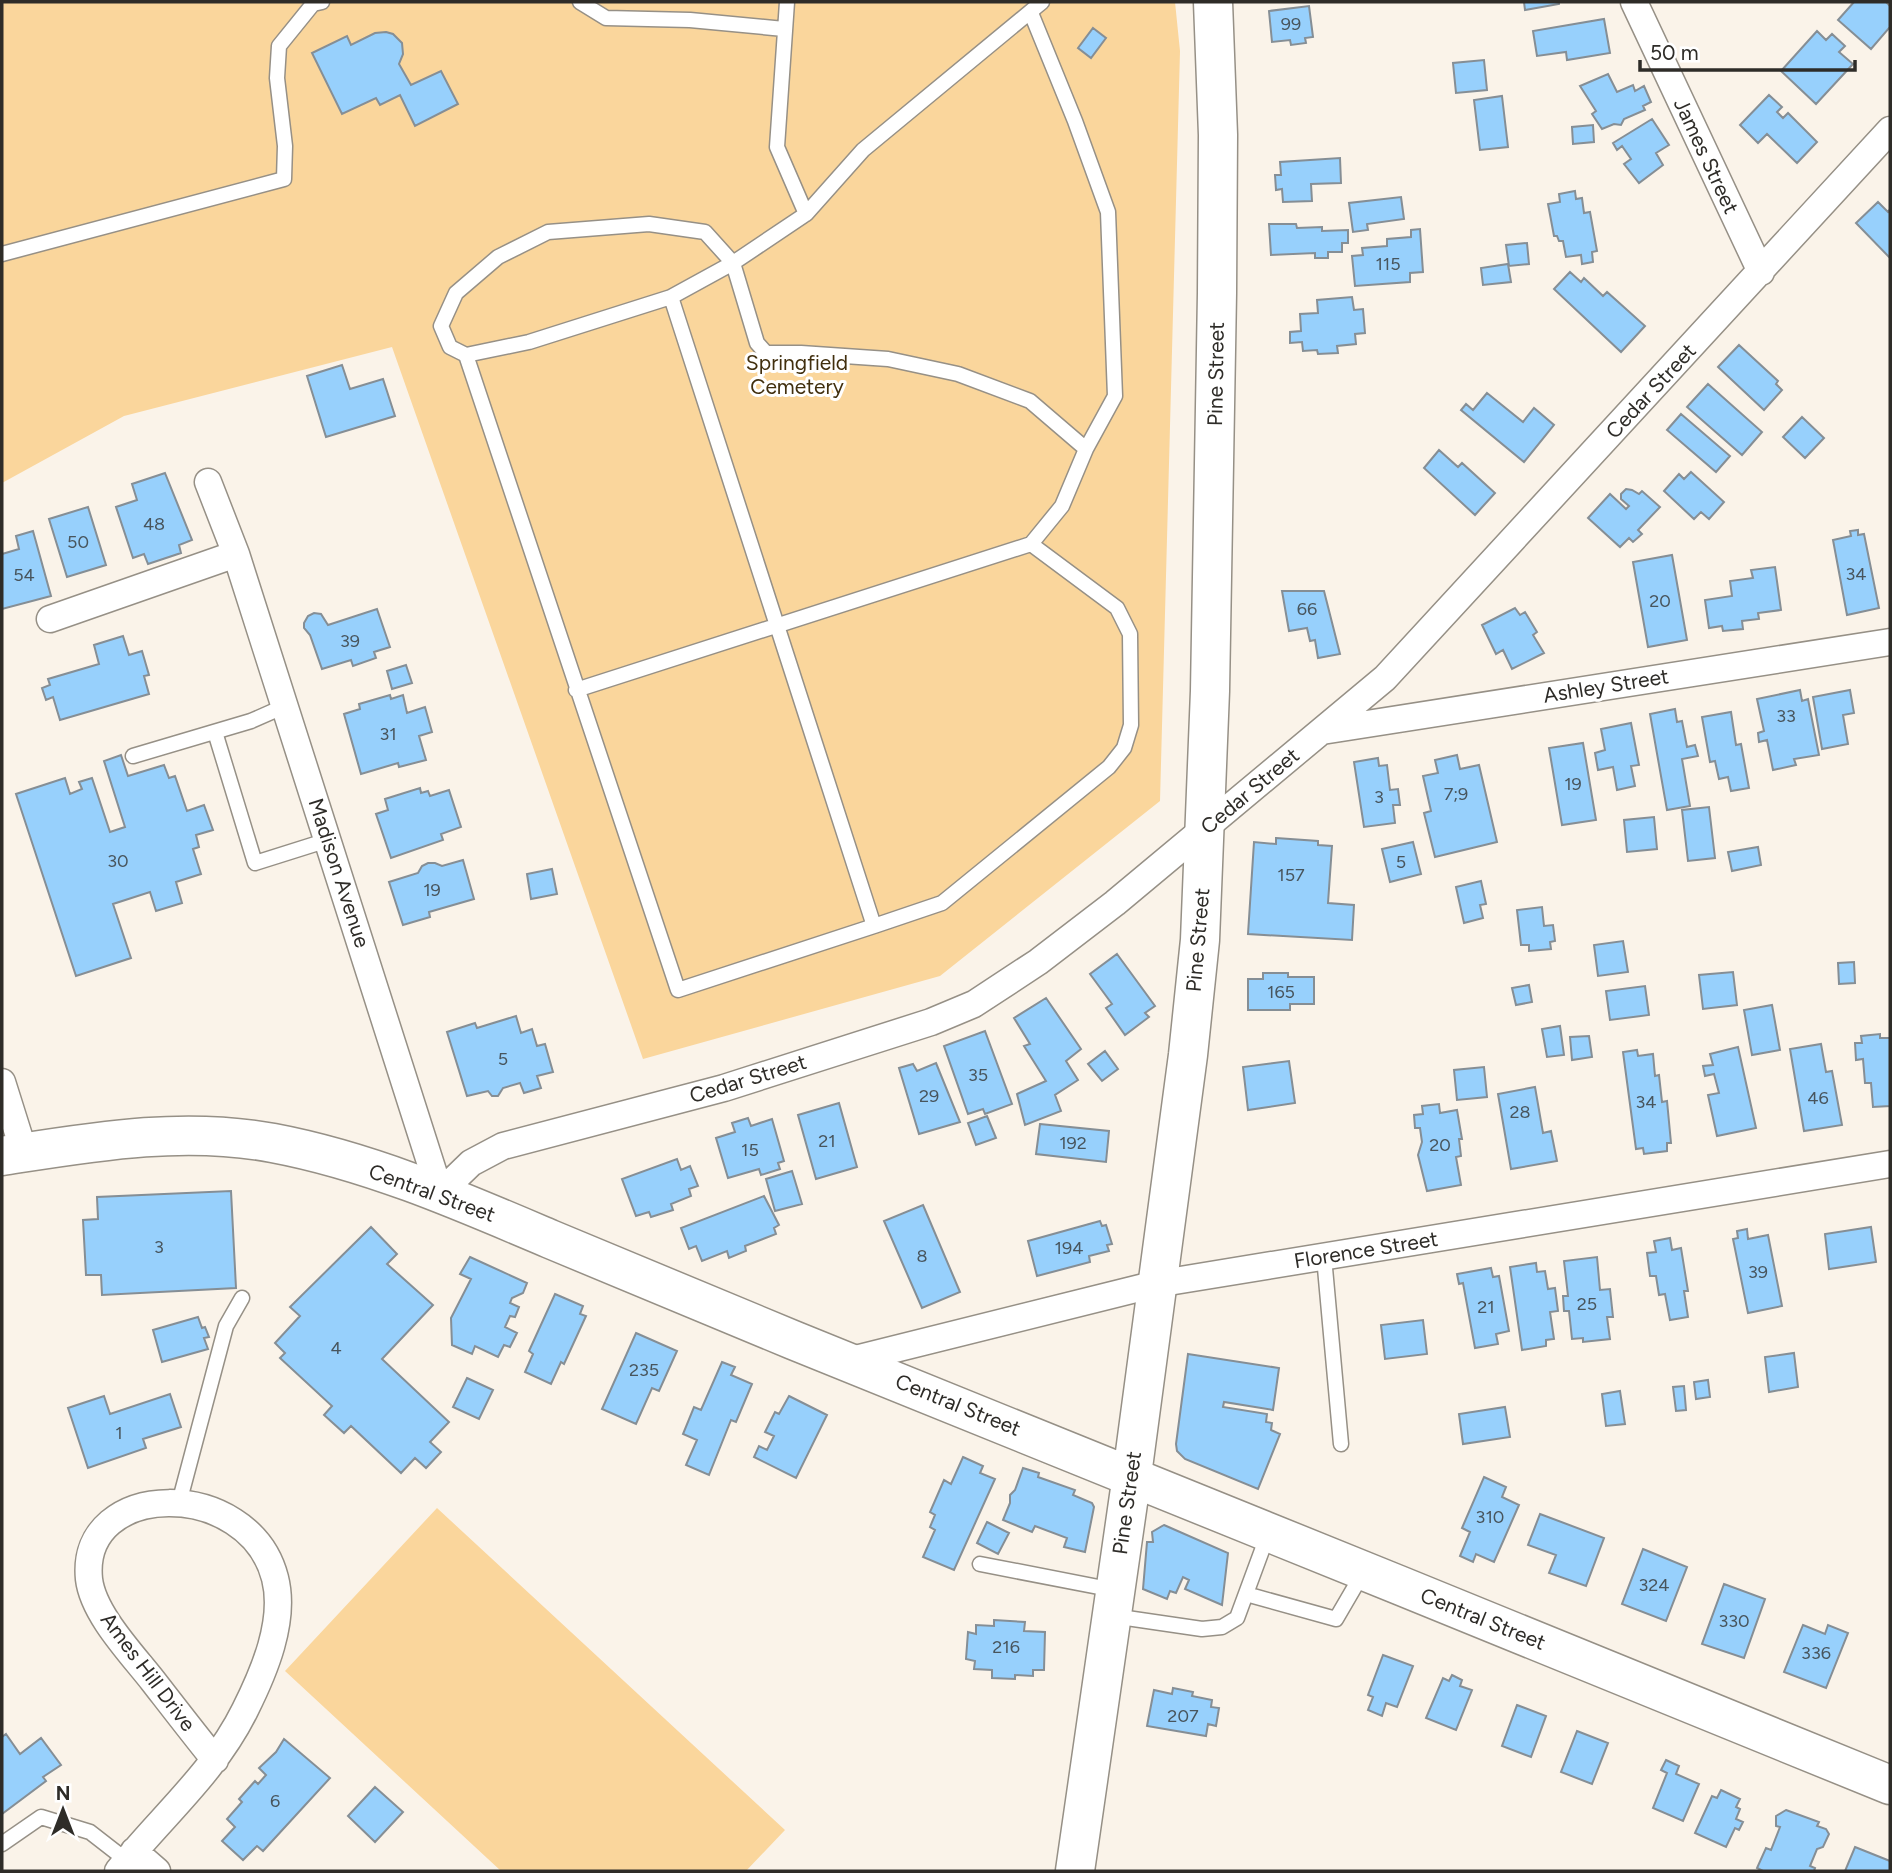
<svg xmlns="http://www.w3.org/2000/svg" width="1892" height="1873" font-family="Figtree,sans-serif">
<style>
.green{fill:#fad69c}
.building{fill:#97d0fc;stroke:#858e95;stroke-width:2}
.lines{fill:none;stroke-linecap:round;stroke-linejoin:round}
.service-casing{stroke:#969086;stroke-width:17}
.minor-casing{stroke:#969086;stroke-width:29}
.secondary-casing{stroke:#969086;stroke-width:41}
.service{stroke:#fff;stroke-width:14}
.minor{stroke:#fff;stroke-width:26}
.secondary{stroke:#fff;stroke-width:38}
.labels{text-anchor:middle;stroke-width:6;stroke-linejoin:round;paint-order:stroke}
.number-label{font-size:18px;fill:#48555d}
.street-label{font-size:21px;fill:#2e2c28;stroke:#fff}
.park-label{font-size:21px;fill:#412f0e;stroke:#fff}
</style>
<rect width="100%" height="100%" fill="#faf3e9"/>
<path class="green" d="M2,2H1175L1180,51L1160,801L940,976L643,1059L392,347L124,416L2,483Z
M437,1508L785,1830L746,1871H501L285,1671Z"/>
<path class="building" d="M1524,2H1559V4L1525,10Z
M1854,2H1886L1890,6V27L1871,49L1838,20Z
M1309,6L1313,37L1305,38L1306,43L1291,45L1290,40L1272,42L1269,11Z
M1604,19L1610,53L1567,60L1566,52L1537,56L1533,31Z
M1093,28L1106,38L1091,58L1078,48Z
M1817,31L1826,40L1832,34L1845,46L1839,52L1853,64L1816,104L1781,71Z
M386,32L393,34L402,43L403,54L399,64L411,85L441,71L458,104L415,126L400,95L380,105L376,98L342,114L312,53L347,36L351,45L375,33Z
M1484,60L1487,90L1456,93L1453,63Z
M1608,74L1617,92L1633,85L1635,91L1644,86L1651,102L1643,106L1645,110L1624,119L1621,125L1614,124L1602,129L1592,114L1596,111L1580,86Z
M1769,95L1782,107L1777,112L1783,118L1788,113L1817,142L1797,163L1767,134L1758,143L1740,125Z
M1502,96L1508,147L1480,150L1474,100Z
M1652,119L1669,145L1656,153L1663,165L1639,183L1624,164L1631,159L1622,146L1617,150L1613,143Z
M1593,125L1594,142L1573,144L1572,127Z
M1340,158L1341,183L1311,184L1312,201L1283,202L1282,189L1276,190L1275,175H1281L1280,162Z
M1575,191L1576,199L1582,198L1584,213L1590,212L1597,251L1592,252L1593,262L1582,264L1581,255L1566,257L1563,241H1559L1557,236H1554L1548,204L1560,202L1559,194Z
M1401,197L1404,219L1367,224L1368,230L1353,232L1349,203Z
M1878,202L1888,212L1890,209V258L1856,223Z
M1269,224H1296L1297,228L1322,227V231L1348,230V243H1342V252H1328V258H1315V253L1271,255Z
M1420,229L1423,272L1410,273V282L1355,286L1352,256L1363,255L1362,248L1387,246V239L1411,237V230Z
M1527,243L1529,264L1509,266L1506,245Z
M1508,264L1511,282L1483,285L1481,268Z
M1570,272L1581,282L1584,278L1603,296L1607,292L1645,326L1621,352L1554,289Z
M1352,297L1354,310L1363,309L1365,333L1355,334L1356,344L1337,346L1338,353L1318,354L1317,350L1303,351L1302,342L1290,343V332L1301,331L1300,314L1318,313L1317,300Z
M1739,345L1778,381L1776,384L1782,390L1764,410L1718,367Z
M342,365L350,389L383,379L395,416L326,437L307,376Z
M1708,384L1762,432L1742,455L1687,407Z
M1487,393L1523,422L1534,408L1554,425L1524,462L1461,410L1466,404L1473,410Z
M1681,414L1730,456L1716,472L1667,430Z
M1802,417L1824,438L1805,458L1783,437Z
M1439,450L1458,467L1462,463L1495,493L1475,515L1424,468Z
M1691,472L1724,502L1709,519L1701,512L1694,519L1664,491L1679,474L1684,479Z
M165,473L192,540L179,545L181,553L148,564L144,554L133,558L116,507L137,500L132,484Z
M1626,489L1632,490L1639,494L1642,491L1660,507L1638,530L1642,534L1633,542L1629,538L1620,547L1588,518L1610,494L1626,509L1629,506L1621,499V494Z
M88,507L106,565L67,577L49,519Z
M1858,530V535L1864,534L1879,608L1847,615L1833,540L1851,536L1850,531Z
M33,531L51,596L2,609V554L19,549L16,536Z
M1672,555L1687,640L1648,647L1633,562Z
M1775,567L1781,610L1758,613L1759,619L1742,621L1743,629L1723,631L1722,626L1709,628L1705,600L1732,596L1730,581L1753,578L1751,570Z
M1282,591H1324L1340,654L1318,658L1315,640L1310,641L1307,628L1289,631Z
M1515,608L1520,615L1525,612L1537,632L1533,635L1544,653L1512,669L1503,650L1496,654L1482,625Z
M377,609L390,647L374,652L376,658L353,666L351,660L322,669L310,635L304,628V623L308,616L314,613L321,614L328,625Z
M123,636L129,655L142,651L149,675L144,676L149,694L60,720L53,697L46,700L42,688L50,685L48,679L99,664L94,645Z
M406,665L412,683L392,689L387,671Z
M1800,690L1802,701L1808,699L1819,755L1794,759L1796,765L1773,770L1767,740L1759,742L1758,733L1764,731L1757,699Z
M1850,690L1854,713L1843,715L1848,744L1822,749L1813,697Z
M390,695L391,699L403,695L407,713L425,707L432,732L419,736L426,760L399,767L398,763L361,774L344,714L360,709L359,704Z
M1675,709L1677,722L1682,721L1687,747L1695,745L1698,756L1682,759L1690,806L1667,810L1650,714Z
M1731,712L1736,745L1741,744L1749,788L1731,791L1728,777L1719,779L1715,761L1710,762L1702,717Z
M1631,723L1639,765L1631,766L1635,786L1617,790L1613,767L1598,770L1595,753L1605,750L1601,729Z
M1583,743L1596,820L1562,825L1549,748Z
M121,755L128,776L164,765L169,778L175,776L187,811L204,805L213,830L196,835L199,847L193,849L201,874L176,882L182,903L156,911L150,892L113,904L131,958L76,976L16,794L65,778L70,794L82,789L79,782L92,778L110,832L125,827L104,761Z
M1457,755L1460,769L1479,765L1497,842L1435,857L1424,813L1431,811L1423,776L1438,773L1435,760Z
M1378,758L1379,766L1387,765L1390,790L1398,789L1400,805H1393L1395,823L1364,827L1354,762Z
M420,788L421,793L428,791L430,796L449,790L461,827L441,834L443,840L391,858L376,814L388,810L385,799Z
M1709,807L1715,858L1688,861L1682,810Z
M1654,817L1657,849L1627,852L1624,820Z
M1276,838L1318,841V845L1332,846L1328,903L1354,905L1352,940L1248,934L1254,842L1276,844Z
M1413,842L1421,874L1390,882L1382,849Z
M1758,847L1761,865L1732,871L1728,852Z
M463,860L474,899L429,912L430,917L403,925L389,882L418,873L422,866L428,863H435L442,866Z
M552,869L557,894L531,899L527,874Z
M1481,881L1486,904L1480,905L1483,918L1464,923L1456,887Z
M1542,907L1544,926L1553,925L1555,941L1550,942L1551,949L1529,951V945H1521L1517,910Z
M1623,941L1628,972L1598,976L1594,945Z
M1117,954L1155,1006L1145,1013L1149,1017L1125,1035L1106,1008L1112,1004L1090,974Z
M1854,962L1855,983L1839,984L1838,963Z
M1733,972L1737,1005L1703,1009L1699,975Z
M1263,973H1288V977H1314V1004H1290V1010H1248V979H1263Z
M1529,985L1532,1002L1516,1005L1512,988Z
M1645,986L1649,1015L1610,1020L1606,991Z
M1046,998L1081,1049L1066,1061L1078,1080L1055,1095L1061,1111L1025,1125L1017,1094L1046,1081L1024,1046L1030,1044L1014,1018Z
M1772,1005L1780,1050L1752,1055L1744,1010Z
M516,1016L521,1033L532,1029L537,1046L545,1044L553,1072L537,1076L541,1088L524,1093L520,1083L503,1088L498,1096H492L488,1091L467,1096L447,1032L475,1023L477,1028Z
M1560,1026L1564,1055L1547,1057L1542,1029Z
M985,1031L1012,1104L985,1114L983,1109L968,1114L944,1046Z
M1880,1034V1038H1890V1106L1873,1107L1871,1083H1865L1863,1059L1856,1060L1855,1043H1862L1861,1036Z
M1589,1036L1592,1057L1572,1060L1570,1037Z
M1821,1044L1826,1072L1832,1071L1842,1125L1804,1131L1790,1049Z
M1738,1047L1756,1128L1717,1136L1708,1095L1719,1093L1714,1074L1705,1076L1703,1066L1713,1065L1710,1054Z
M1637,1050L1638,1056L1653,1054L1655,1076L1659,1075L1662,1102L1667,1101L1671,1143H1667V1151L1644,1154L1643,1148L1636,1149L1623,1052Z
M1105,1051L1118,1069L1102,1081L1088,1064Z
M1289,1061L1295,1103L1248,1110L1243,1067Z
M936,1063L960,1122L919,1134L899,1068L913,1064L917,1071Z
M1484,1067L1487,1097L1457,1100L1454,1070Z
M1535,1087L1543,1133L1551,1131L1557,1161L1511,1169L1498,1094Z
M839,1103L857,1167L816,1179L798,1115Z
M1439,1104L1440,1113L1457,1110L1462,1139H1459L1461,1156L1456,1157L1461,1185L1427,1191L1418,1155L1422,1142L1420,1128H1415L1414,1115L1423,1114L1422,1106Z
M987,1116L996,1138L976,1145L968,1123Z
M748,1118L751,1126L772,1119L784,1161L778,1163L780,1169L761,1175L759,1169L728,1178L716,1138L735,1132L732,1123Z
M1040,1124L1109,1131L1106,1162L1036,1154Z
M677,1159L681,1170L690,1166L698,1186L689,1189L691,1196L671,1204L673,1210L651,1217L649,1212L636,1216L622,1179Z
M792,1171L802,1204L775,1211L766,1179Z
M231,1191L236,1288L102,1295L101,1275H86L83,1220L98,1219L97,1197Z
M764,1196L779,1225L774,1228L776,1234L745,1246L746,1251L729,1258L727,1251L702,1261L696,1246L689,1249L681,1228Z
M923,1205L960,1292L922,1308L884,1221Z
M1100,1221L1102,1226L1106,1225L1112,1244L1107,1245L1109,1251L1089,1256L1090,1262L1037,1276L1028,1241Z
M371,1227L397,1254L387,1264L433,1305L382,1359L449,1422L430,1442L441,1452L426,1468L415,1458L401,1473L351,1426L344,1433L324,1415L332,1406L280,1358L285,1353L275,1343L300,1316L290,1307Z
M1871,1227L1876,1262L1829,1269L1825,1234Z
M1747,1229L1748,1239L1768,1235L1782,1306L1748,1313L1733,1239L1738,1238L1737,1231Z
M1670,1238L1672,1250L1681,1248L1688,1291H1684L1688,1317L1670,1320L1665,1294L1659,1295L1656,1276H1650L1647,1253L1656,1252L1654,1241Z
M470,1257L527,1283L523,1293L512,1298L510,1303L519,1307L515,1317L510,1316L505,1327L517,1333L510,1347L504,1345L498,1357L475,1346L472,1354L452,1345L451,1318L471,1279L460,1274Z
M1597,1257L1600,1290L1610,1289L1613,1317H1607L1610,1339L1583,1342V1338L1572,1339L1569,1311H1564L1563,1296H1568L1564,1261Z
M1536,1263L1537,1272L1545,1271L1548,1289L1555,1288L1558,1311L1550,1312L1554,1339L1546,1340V1346L1522,1350L1510,1267Z
M1491,1268L1493,1277L1499,1276L1509,1331L1496,1334L1498,1344L1475,1348L1463,1283L1459,1284L1457,1274Z
M555,1294L583,1306L580,1314L586,1316L564,1364L561,1362L551,1384L525,1372L533,1354L529,1351Z
M198,1317L202,1328L205,1327L209,1337L204,1338L208,1349L162,1362L153,1330Z
M1423,1320L1427,1354L1385,1359L1381,1325Z
M636,1333L677,1351L659,1391L652,1388L636,1424L602,1409Z
M1794,1353L1798,1387L1769,1392L1765,1357Z
M1188,1354L1279,1368L1273,1410L1224,1402L1223,1407L1267,1414L1266,1422L1272,1423L1271,1430L1280,1434L1258,1489L1185,1459L1177,1451L1176,1444Z
M722,1362L735,1367L731,1375L752,1384L736,1422L731,1420L709,1475L686,1465L697,1440L683,1434L694,1407L701,1410Z
M467,1378L493,1390L479,1419L453,1407Z
M1708,1380L1710,1397L1696,1399L1694,1382Z
M1684,1386L1686,1410L1676,1411L1673,1387Z
M1620,1391L1625,1424L1606,1426L1602,1394Z
M170,1394L181,1427L143,1439L146,1448L88,1468L68,1408L104,1396L110,1414Z
M789,1396L827,1415L796,1478L754,1457L759,1446L767,1450L774,1436L765,1432L775,1412L779,1414Z
M1505,1407L1510,1437L1463,1444L1459,1414Z
M963,1457L983,1466L980,1473L995,1479L954,1570L923,1557L935,1530L930,1527L935,1515L930,1512L944,1480L951,1484Z
M1023,1468L1039,1473L1038,1477L1075,1490L1073,1495L1092,1503L1094,1507L1085,1552L1064,1547L1067,1538L1035,1526L1032,1532L1003,1520L1010,1503V1495L1015,1490Z
M1484,1477L1506,1487L1502,1497L1519,1505L1494,1562L1476,1554L1473,1562L1460,1556L1470,1532L1462,1528Z
M1540,1514L1604,1538L1586,1586L1549,1573L1556,1555L1528,1545Z
M987,1522L1009,1533L998,1554L977,1543Z
M1164,1525L1228,1553L1222,1605L1185,1589L1189,1580L1183,1577L1176,1593L1170,1591L1167,1599L1143,1589L1147,1542H1153L1152,1532Z
M1643,1549L1687,1567L1666,1621L1622,1604Z
M1724,1584L1765,1599L1744,1658L1702,1644Z
M994,1620L1025,1622L1024,1631L1045,1632L1044,1670H1033V1676L1015,1675V1679L992,1678V1670L974,1669L975,1661L966,1659L968,1632L976,1634V1625L994,1626Z
M1803,1625L1825,1634L1828,1625L1848,1633L1826,1688L1784,1672Z
M1383,1655L1413,1666L1397,1707L1386,1703L1382,1716L1368,1710L1373,1697L1368,1695Z
M1452,1675L1462,1680L1460,1686L1472,1690L1456,1730L1426,1718L1443,1678L1449,1681Z
M1173,1688L1193,1692L1192,1696L1212,1700L1211,1707L1219,1708L1216,1726L1208,1724L1206,1736L1147,1726L1154,1690L1172,1694Z
M1517,1705L1546,1716L1531,1757L1502,1746Z
M1577,1731L1608,1743L1592,1784L1561,1772Z
M6,1734L20,1754L41,1738L61,1765L43,1777L46,1781L2,1814V1737Z
M284,1739L330,1778L263,1851L257,1846L243,1860L222,1841L235,1827L227,1819L242,1802L239,1799L255,1781L258,1784L266,1775L259,1768L276,1752Z
M1666,1760L1679,1766L1676,1774L1699,1784L1683,1821L1653,1808L1667,1773L1661,1770Z
M375,1787L403,1812L375,1842L348,1816Z
M1721,1790L1740,1799L1736,1807L1740,1809L1736,1819L1743,1822L1739,1830L1735,1828L1726,1847L1695,1833L1712,1796L1717,1798Z
M1786,1810L1819,1822L1817,1826L1826,1829L1829,1834L1823,1847L1817,1849L1810,1866L1815,1868L1814,1871H1763L1757,1868L1766,1848L1771,1850L1780,1827L1776,1826V1816Z
M1855,1847L1890,1861V1871H1845Z"/>
<g class="lines">
<defs>
<path id="service" d="M580,2L606,18L690,20L784,29
M787,2L777,147L806,214L733,263L757,343L766,353H801L888,359L958,374L1030,401L1086,449
M806,214L863,150L1042,2
M2,254L284,179L285,146L277,78L279,46L313,4L322,2
M466,355L678,990L874,926L671,297L529,342L466,355L450,347L441,326L456,293L498,257L548,232L649,224L705,232L733,263L671,297
M576,690L1031,544
M215,732L255,863L328,840
M133,756L251,721L285,706
M874,926L942,903L1109,767L1124,748L1131,725L1130,634L1117,608L1031,544L1062,506L1086,449L1115,396L1108,212L1075,121L1031,13
M1324,1257L1341,1444
M179,1503L226,1326L242,1298
M980,1564L1114,1590
M1246,1594L1336,1619L1364,1571
M1113,1616L1202,1629L1222,1627L1237,1618L1268,1534
M2,1844L41,1817L90,1832L126,1860"/>
<path id="minor" d="M1634,2L1761,272
M208,482L236,554L440,1193L471,1163L503,1146L724,1088L931,1022L974,1004L1038,962L1115,903L1385,678L1890,130
M50,619L236,554
M1322,731L1890,642
M2,1082L24,1152
M847,1361L1156,1284L1890,1164
M134,1851L157,1871
M118,1871C161,1817 214,1773 245,1710C264,1672 286,1621 275,1578C249,1477 79,1479 89,1579C93,1614 132,1654 153,1681C174,1708 194,1734 215,1760"/>
<path id="secondary" d="M2,1156C92,1142 182,1126 273,1143C369,1161 461,1201 550,1239C631,1273 712,1307 793,1340C1160,1486 1524,1637 1890,1785
M1075,1871L1132,1475L1188,1055L1200,940L1210,691L1217,293L1218,135L1213,2"/>
</defs>
<use href="#service" class="service-casing"/>
<use href="#minor" class="minor-casing"/>
<use href="#secondary" class="secondary-casing"/>
<use href="#service" class="service"/>
<use href="#minor" class="minor"/>
<use href="#secondary" class="secondary"/>
</g>
<g class="labels">
<g class="number-label">
<text x="1291" y="30">99</text>
<text x="1388" y="270">115</text>
<text x="154" y="530">48</text>
<text x="78" y="548">50</text>
<text x="1856" y="580">34</text>
<text x="24" y="581">54</text>
<text x="1660" y="607">20</text>
<text x="1307" y="615">66</text>
<text x="350" y="647">39</text>
<text x="1786" y="722">33</text>
<text x="388" y="740">31</text>
<text x="1573" y="790">19</text>
<text x="1456" y="800">7;9</text>
<text x="1379" y="803">3</text>
<text x="118" y="867">30</text>
<text x="1401" y="868">5</text>
<text x="1291" y="881">157</text>
<text x="432" y="896">19</text>
<text x="1281" y="998">165</text>
<text x="503" y="1065">5</text>
<text x="978" y="1081">35</text>
<text x="929" y="1102">29</text>
<text x="1818" y="1104">46</text>
<text x="1646" y="1108">34</text>
<text x="1520" y="1118">28</text>
<text x="827" y="1147">21</text>
<text x="1073" y="1149">192</text>
<text x="1440" y="1151">20</text>
<text x="750" y="1156">15</text>
<text x="159" y="1253">3</text>
<text x="1069" y="1254">194</text>
<text x="922" y="1262">8</text>
<text x="1758" y="1278">39</text>
<text x="1587" y="1310">25</text>
<text x="1486" y="1313">21</text>
<text x="336" y="1354">4</text>
<text x="644" y="1376">235</text>
<text x="119" y="1439">1</text>
<text x="1490" y="1523">310</text>
<text x="1654" y="1591">324</text>
<text x="1734" y="1627">330</text>
<text x="1006" y="1653">216</text>
<text x="1816" y="1659">336</text>
<text x="1183" y="1722">207</text>
<text x="275" y="1807">6</text>
</g>
<g class="street-label">
<text transform="translate(1706 156) rotate(65)" y="7">James Street</text>
<text transform="translate(1216 374) rotate(-89)" y="7">Pine Street</text>
<text transform="translate(1651 391) rotate(-47)" y="7">Cedar Street</text>
<text transform="translate(1606 686) rotate(-9)" y="7">Ashley Street</text>
<text transform="translate(1250 791) rotate(-40)" y="7">Cedar Street</text>
<text transform="translate(339 873) rotate(72)" y="7">Madison Avenue</text>
<text transform="translate(1198 940) rotate(-85)" y="7">Pine Street</text>
<text transform="translate(748 1079) rotate(-17)" y="7">Cedar Street</text>
<text transform="translate(432 1193) rotate(20)" y="7">Central Street</text>
<text transform="translate(1366 1250) rotate(-9)" y="7">Florence Street</text>
<text transform="translate(958 1405) rotate(22)" y="7">Central Street</text>
<text transform="translate(1127 1503) rotate(-82)" y="7">Pine Street</text>
<text transform="translate(1483 1619) rotate(22)" y="7">Central Street</text>
<text transform="translate(148 1672) rotate(53)" y="7">Ames Hill Drive</text>
</g>
<g class="park-label">
<text x="797" y="370">Springfield<tspan x="797" dy="24">Cemetery</tspan></text>
</g>
</g>
<rect width="1892" height="1873" fill="none" stroke="#2e2c28" stroke-width="7"/>
<g transform="translate(63 1810)" stroke="#ffffff" stroke-width="5" paint-order="stroke">
<path d="M0-5L12 26L0 18L-12 26Z" fill="#2e2c28"/>
<text y="-10" font-size="19" font-weight="bold" text-anchor="middle" fill="#2e2c28">N</text>
</g>
<path d="M1640 60v10h215v-10" fill="none" stroke="#2e2c28" stroke-width="3.5"/>
<text x="1650" y="60" font-size="21" fill="#2e2c28" stroke="#ffffff" stroke-width="5" paint-order="stroke">50 m</text>
</svg>
